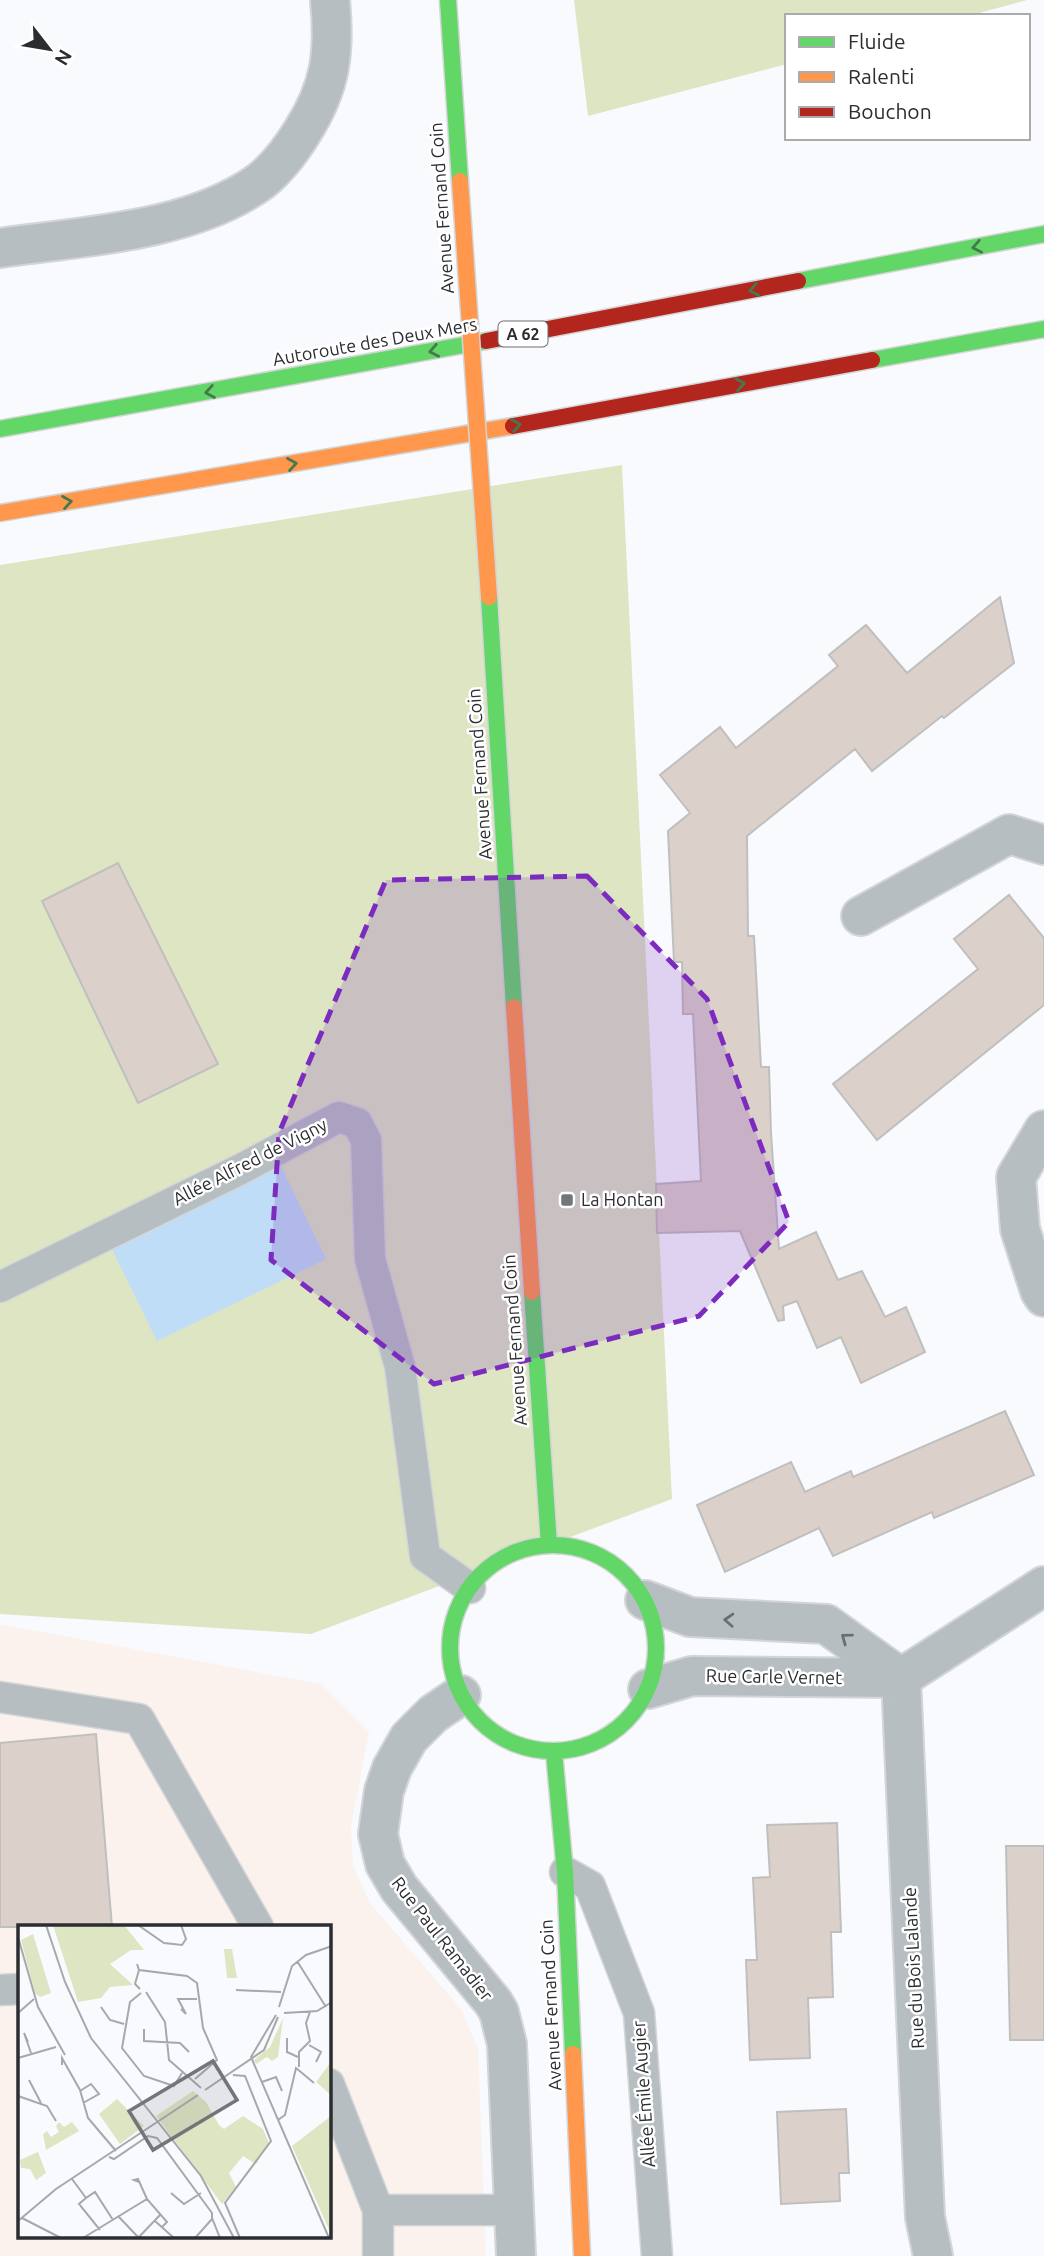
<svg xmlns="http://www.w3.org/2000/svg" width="1044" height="2256" font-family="Ubuntu,sans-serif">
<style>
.industrial{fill:#fbf2ee;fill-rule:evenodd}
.green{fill:#dde5c3}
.water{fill:#bfddf7}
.building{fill:#dbd1ca;stroke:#c0bfbf;stroke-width:2}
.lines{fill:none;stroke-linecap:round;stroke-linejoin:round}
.lane-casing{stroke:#d4d5d7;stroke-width:33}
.street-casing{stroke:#d4d5d7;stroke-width:42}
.fast-casing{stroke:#d4d5d7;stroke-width:19}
.slow-casing{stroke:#d4d5d7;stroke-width:19}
.jam-casing{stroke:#d4d5d7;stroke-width:19}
.lane{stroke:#b7bec1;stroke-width:30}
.street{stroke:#b7bec1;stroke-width:38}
.fast{stroke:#63d668;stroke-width:16}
.slow{stroke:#ff974d;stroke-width:16}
.jam{stroke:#b3261e;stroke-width:16}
.slow-bridge-casing{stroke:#d4d5d7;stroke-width:19;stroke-linecap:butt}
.slow-bridge{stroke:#ff974d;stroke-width:16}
.oneway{stroke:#45794a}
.oneway2{stroke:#6b6e72}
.marked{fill:#7b2cbf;fill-opacity:0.2;stroke:#7b2cbf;stroke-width:5;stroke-dasharray:14 9;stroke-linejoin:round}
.poi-dot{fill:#737578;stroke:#fff;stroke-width:2.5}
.labels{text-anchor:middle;stroke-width:5;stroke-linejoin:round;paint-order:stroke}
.shield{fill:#fff;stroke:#6b6c6f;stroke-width:2}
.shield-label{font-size:16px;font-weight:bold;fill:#2c2d31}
.street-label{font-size:18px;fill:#2c2d31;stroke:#fff}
.poi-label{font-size:18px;fill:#2c2d31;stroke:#fff;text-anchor:start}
.inset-road{fill:none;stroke:#a6a8ab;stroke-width:2}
.view{fill:#737578;fill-opacity:0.15;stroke:#737578;stroke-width:3.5}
.inset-edge{fill:none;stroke:#2c2d31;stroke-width:3.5}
</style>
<rect width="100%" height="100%" fill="#f8fafd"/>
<path class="industrial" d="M0,1624L321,1684L369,1732L351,1826L353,1865L369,1902L461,2009L478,2049L486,2256H0ZM19,1927H329V2237H19Z"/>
<path class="green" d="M574,0H1027L968,16H787V64L588,116Z
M622,465L672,1499L311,1634L0,1614V565Z"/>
<path class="water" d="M281,1166L326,1259L157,1341L112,1249Z"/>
<path class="building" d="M1000,597L1014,663L944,718L942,716L872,771L855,749L747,836L748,936H754L761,1067H769L771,1133L779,1249L816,1232L838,1280L862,1271L885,1317L906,1307L925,1352L861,1383L841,1337L817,1348L797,1301L783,1306L784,1320L778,1321L740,1231L657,1233L656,1184L701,1181L693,1014H683L682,962H674L668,831L690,813L660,775L720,727L736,748L838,666L829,655L866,625L907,673Z
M118,863L218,1064L138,1103L42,901Z
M1009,895L1044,938V1005L877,1140L833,1084L978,969L954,939Z
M1005,1411L1034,1475L934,1518L932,1512L833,1556L819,1528L725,1572L697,1505L791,1462L805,1492L851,1471L853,1477Z
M96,1734L112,1927H0V1743Z
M837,1823L841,1932H831L833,1997L808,1998L810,2058L750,2060L746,1960H757L753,1878L770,1877L767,1825Z
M1006,1846H1044V2040H1010Z
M846,2109L849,2173H839L840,2201L781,2204L777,2112Z"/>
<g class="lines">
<defs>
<path id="lane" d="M0,1287L241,1169L339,1117L357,1123L366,1140L370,1259L400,1367L425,1556L470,1588
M0,1697L139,1719L258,1927
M565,1872L590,1886L639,2013L657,2256
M0,1990L19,1989
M329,2084L378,2210V2256
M378,2210H514"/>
<path id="street" d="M0,248C84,236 191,232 261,181C277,168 291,150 302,132C331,87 335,52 330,0
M861,916L1009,834L1044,845
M1044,1130L1016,1177L1020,1229L1040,1291L1044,1297
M645,1600L690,1617L826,1624L901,1678
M901,1678L925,2217L933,2256
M648,1689L692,1676L901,1678L1044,1586
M461,1695L433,1714L409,1738L392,1768L384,1791L378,1834L385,1864L399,1888L493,2002L499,2012L507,2044L516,2256"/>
<path id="fast" d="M448,0L460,181
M798,281L1044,234
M872,360L1044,329
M0,429L486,341
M489,597L514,1007
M532,1292L549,1545
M450 1648a103 103 0 1 1 206 0a103 103 0 1 1-206 0Z
M554,1752L565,1872L573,2054"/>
<path id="slow" d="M0,513L513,426
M514,1007L532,1292
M573,2054L582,2256"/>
<path id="jam" d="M486,341L798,281
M513,426L872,360"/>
</defs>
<use href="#lane" class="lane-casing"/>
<use href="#street" class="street-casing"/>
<use href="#fast" class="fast-casing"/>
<use href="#slow" class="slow-casing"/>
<use href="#jam" class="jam-casing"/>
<use href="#lane" class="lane"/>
<use href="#street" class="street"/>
<use href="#fast" class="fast"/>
<use href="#slow" class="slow"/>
<use href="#jam" class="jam"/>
<defs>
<path id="slow-bridge" d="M460,181L489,597"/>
</defs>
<use href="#slow-bridge" class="slow-bridge-casing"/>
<use href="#slow-bridge" class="slow-bridge"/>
</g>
<defs><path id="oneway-chevron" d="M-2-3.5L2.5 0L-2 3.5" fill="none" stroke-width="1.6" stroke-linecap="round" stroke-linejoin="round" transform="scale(1.75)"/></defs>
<g class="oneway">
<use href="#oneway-chevron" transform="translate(977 247) rotate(169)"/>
<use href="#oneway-chevron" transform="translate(754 290) rotate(169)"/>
<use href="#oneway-chevron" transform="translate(434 351) rotate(169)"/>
<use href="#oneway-chevron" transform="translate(740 384) rotate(-10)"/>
<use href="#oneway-chevron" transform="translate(210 392) rotate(170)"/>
<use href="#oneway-chevron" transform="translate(516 425) rotate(-10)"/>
<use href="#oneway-chevron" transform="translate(292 464) rotate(-9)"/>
<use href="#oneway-chevron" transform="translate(67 502) rotate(-9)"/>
</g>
<g class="oneway2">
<use href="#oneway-chevron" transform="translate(729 1620) rotate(-177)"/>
<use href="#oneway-chevron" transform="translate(846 1638) rotate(-144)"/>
</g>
<path class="marked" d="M587,876L707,999L789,1222L699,1316L434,1384L271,1260L279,1133L386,880Z"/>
<rect class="poi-dot" x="560" y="1193" width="14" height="14" rx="3.5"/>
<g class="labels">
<rect class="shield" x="498.5" y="321.5" width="49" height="25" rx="5"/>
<g class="shield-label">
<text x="523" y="340">A 62</text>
</g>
<g class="street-label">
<text transform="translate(442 208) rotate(-94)" y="6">Avenue Fernand Coin</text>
<text transform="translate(375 342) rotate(-10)" y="6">Autoroute des Deux Mers</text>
<text transform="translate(480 774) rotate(-94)" y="6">Avenue Fernand Coin</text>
<text transform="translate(250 1162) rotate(-27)" y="6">Allée Alfred de Vigny</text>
<text transform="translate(515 1340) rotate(-94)" y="6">Avenue Fernand Coin</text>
<text transform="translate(774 1677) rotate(1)" y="6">Rue Carle Vernet</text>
<text transform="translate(442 1939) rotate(52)" y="6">Rue Paul Ramadier</text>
<text transform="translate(914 1968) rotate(-93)" y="6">Rue du Bois Lalande</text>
<text transform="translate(551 2005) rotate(-93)" y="6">Avenue Fernand Coin</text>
<text transform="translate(644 2094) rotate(-94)" y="6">Allée Émile Augier</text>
</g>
<g class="poi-label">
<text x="581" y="1206">La Hontan</text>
</g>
</g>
<g transform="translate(18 1925)">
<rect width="313" height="313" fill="#f8fafd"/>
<path d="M35,0H106L126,25H113L92,39L115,60L92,62L83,73L60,77ZM15,9L33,68L22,72L17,68L3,15ZM206,24H214L219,53H209ZM265,93L260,132L254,136L249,132L238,139L236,135L252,122ZM313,137V170L298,157ZM175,166L188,177L201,200L206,204L225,191L245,204L251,218L238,239L225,231L211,248L218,262L204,279L138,191ZM99,174L126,201L102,219L81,189ZM313,191V309L274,221ZM41,197L46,202L54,197L61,206L28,225L25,209L29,206L33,212L41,207L38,201ZM20,227L28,248L18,255L26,270L12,244L3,243L2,235Z" fill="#dde5c3"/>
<path class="inset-road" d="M28,0L47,57L73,113L183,251L216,313M120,0L146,18L164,20L168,14L163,0M0,12L20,82L47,130M279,36L308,82M119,39L121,45L169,51L179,58L185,103L199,135L177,154M121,45L117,59L122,64M218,65L263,67M128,67L147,97L151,135L183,163M123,68L112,77L104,123L126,151L156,161L164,148M83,82L92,95L106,99M261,82L274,41L288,30L314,21M163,84L168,89L160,74H179M0,88L16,74M266,88L299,86L314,77M258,90L233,132L311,313M126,104V116L162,118L171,127M269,113V127L280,132M10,117L6,108L13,128M291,120L303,127L298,137M0,133L38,122M44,140V133L62,165L70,193L98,226M281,142V127L292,116L288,98L292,87M215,150L227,151L253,216L207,278L222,313M11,155L23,178M244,157L258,152L264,166M187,165L246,125L260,92M62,166L73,159L81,169L65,178M0,171L29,181L38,196M260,195L267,190L278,143L296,158M91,232L96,234L130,211L139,213L194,288V294L177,313M54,254L68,273M121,257L116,255L120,254L129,274M153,268L166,279L183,268M100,291L120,312M4,293L43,313M194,293L202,313M0,296L38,264L180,170M137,296L156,313M82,305L61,279L68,273L77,267L95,295M65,313L129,274L149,297L144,302M120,313L142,290"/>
<path class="view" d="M195,136L219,175L135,225L111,186Z"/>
<rect width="313" height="313" class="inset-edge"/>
</g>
<rect x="785" y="14" width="245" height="126" fill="#ffffff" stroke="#ababad" stroke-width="2"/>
<rect x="799" y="37" width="35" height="10" fill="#63d668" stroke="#ababad" stroke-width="2"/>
<text x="848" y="49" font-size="21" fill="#2c2d31">Fluide</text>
<rect x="799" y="72" width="35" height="10" fill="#ff974d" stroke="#ababad" stroke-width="2"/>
<text x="848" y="84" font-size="21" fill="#2c2d31">Ralenti</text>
<rect x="799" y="107" width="35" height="10" fill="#b3261e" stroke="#ababad" stroke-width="2"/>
<text x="848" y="119" font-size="21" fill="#2c2d31">Bouchon</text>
<g transform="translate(49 49) rotate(121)" stroke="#ffffff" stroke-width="5" paint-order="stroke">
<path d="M0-5L12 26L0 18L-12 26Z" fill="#2c2d31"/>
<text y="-10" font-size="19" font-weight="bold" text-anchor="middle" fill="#2c2d31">N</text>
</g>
</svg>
